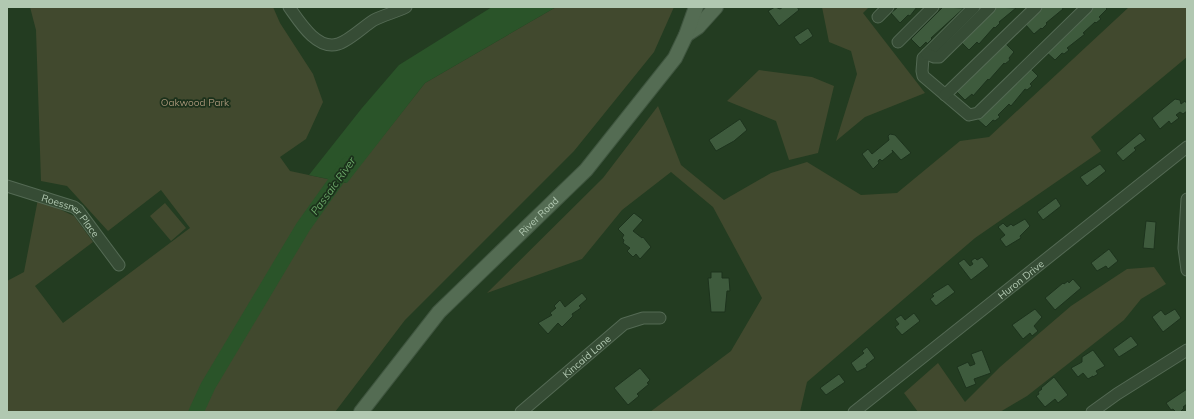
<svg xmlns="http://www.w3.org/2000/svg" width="1194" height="419" font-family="Mulish,sans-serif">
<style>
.green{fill:#41492e}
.water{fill:#2a5429}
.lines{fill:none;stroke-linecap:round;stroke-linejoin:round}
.river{stroke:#2a5429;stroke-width:15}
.building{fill:#3e5b3d;stroke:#1d331d}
.minor-casing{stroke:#546a54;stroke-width:13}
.major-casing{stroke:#3f553f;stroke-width:16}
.minor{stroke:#364c35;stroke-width:11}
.major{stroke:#546c53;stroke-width:14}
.labels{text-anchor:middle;stroke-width:3.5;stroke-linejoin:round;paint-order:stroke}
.park-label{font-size:10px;fill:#a49276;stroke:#1b311b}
.street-label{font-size:10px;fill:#b1c8b1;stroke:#1b311b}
.water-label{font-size:11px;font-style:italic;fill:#6ba868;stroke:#1b311b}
</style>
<rect width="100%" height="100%" fill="#233c21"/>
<path class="green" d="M30,7H273L280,23L313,74L323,102L306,139L280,157L290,171L346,183L425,83L556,7H674L654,52L574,151L405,320L335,412H7V281L24,272L38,199L74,216L93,242L35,286L63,323L190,228L161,190L108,231L67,186L41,181L36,30Z
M822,7H869L863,13L925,93L865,117L836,141L857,74L851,51L829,42Z
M1129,7H1187V57L1091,137L1101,151L975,238L807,382L800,412H650L731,351L762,298L713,207L671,172L622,210L582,259L487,293L603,178L658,106L681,165L724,200L771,173L807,162L861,195L897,193L960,141L989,137Z
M759,70L812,77L834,86L818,153L789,160L776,121L727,101Z
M165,203L186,228L171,241L150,216Z
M1154,267L1166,284L1141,299L1124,320L1027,396L1000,412H918L904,393L938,363L965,402L1000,367L1071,306L1127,269Z"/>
<path class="water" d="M492,7H556L425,83L347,183L309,175L362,108L399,65Z"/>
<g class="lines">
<path class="river" d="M196,412L208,386L303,227L348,164"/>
</g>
<path class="building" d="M775,7L780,9L783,7H797L799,10L779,26L768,11Z
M898,7H917L910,16L908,15L900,23L891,13Z
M943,7L964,8L931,38L932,39L927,44L926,42L920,48L911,39Z
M995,7L1016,8L999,22L1000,23L995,28L994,27L979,44L977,42L969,50L960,41Z
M1043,7H1062L1063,9L1046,23L1047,24L1042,29L1041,28L1034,34L1025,24Z
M1091,7H1105L1107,9L1099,17L1101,19L1096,23L1095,22L1083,33L1085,34L1067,48L1069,50L1064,54L1062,53L1055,60L1045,51Z
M808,28L813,36L800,45L794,37Z
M1005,43L1014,52L1009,58L1010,60L1005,64L1004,63L989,80L988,79L973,96L972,94L965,100L956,91Z
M1029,67L1038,76L1030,84L1032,86L1027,90L1025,89L1011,106L1009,104L998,115L1000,117L995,121L993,120L986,127L976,118Z
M1175,99L1180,100L1181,104L1185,101L1187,104V111L1183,114L1180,112L1176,115L1179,118L1171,124L1169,121L1160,129L1152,118Z
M740,119L747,130L734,141L716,151L709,140Z
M1140,133L1146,140L1134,148L1136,150L1123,161L1116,153Z
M890,134L895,135L911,153L901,160L892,150L893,152L882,161L880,159L878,161L879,163L873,169L862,154L868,149L872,154L889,140L888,136Z
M1100,164L1106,171L1087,186L1080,177Z
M1056,198L1061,206L1043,220L1037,212Z
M634,213L643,220L633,231L642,238L643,237L651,247L640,259L636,254L633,257L627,251L630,248L623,243L624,240L622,238L624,235L618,229Z
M1025,219L1030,226L1020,236L1021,238L1006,247L1000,239L1005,235L998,227L1003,223L1007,227L1011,224L1013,226Z
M1146,221L1156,222L1154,249L1143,248Z
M1109,249L1118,261L1108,269L1106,266L1097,271L1091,263Z
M982,257L989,266L971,280L958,263L964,259L970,266L973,264L971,261L975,258L977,260Z
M711,272H722V278H729L730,291H727L725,312H711L708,278H711Z
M1073,279L1081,288L1055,310L1045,298L1063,283L1064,284L1068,281L1069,283Z
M948,284L955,292L936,306L930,299L934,296L932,294Z
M582,293L587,299L579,306L581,308L572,314L573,316L562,327L558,323L548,334L538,323L552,315L550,313L556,308L554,306L560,300L565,307Z
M1035,309L1042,317L1034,326L1038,331L1032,336L1030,333L1023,339L1012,325Z
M1175,309L1181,318L1163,332L1152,317L1161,310L1165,315Z
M914,313L920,321L902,335L895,327L899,324L895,319L901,315L905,320Z
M1131,336L1138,345L1119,357L1113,349Z
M867,347L875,358L866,365L867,367L857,372L851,363L864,353L862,351Z
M982,350L991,373L974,379L976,384L966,388L957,367L968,362L970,366L975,364L971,354Z
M1093,350L1105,366L1096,371L1098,374L1093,377V376L1088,379L1083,373L1078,377L1071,368L1082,362V357Z
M640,368L650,380L647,383L649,384L637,394L639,396L628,405L614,388Z
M839,374L845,382L826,395L820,388Z
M1054,377L1068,395L1058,403L1055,399L1045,407L1036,396L1039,394L1038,392L1042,389L1041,388Z
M1187,389V404L1183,407L1184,408L1180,412H1176L1173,409L1171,410L1166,403Z"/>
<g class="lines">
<defs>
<g id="minor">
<path d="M289,7C299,21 317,51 338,44C349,41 364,26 374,20C384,15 396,12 406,7"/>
<path d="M974,7L923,58L922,71L923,76L969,115L978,113L1087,7"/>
<path d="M878,17L888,7"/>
<path d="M898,42L933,7"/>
<path d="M927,54L934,57H939L990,7"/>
<path d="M945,95L1036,7"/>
<path id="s1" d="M7,186L74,207L78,210L119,265"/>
<path d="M1187,199L1184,248L1187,270"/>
<path id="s2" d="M521,412L624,324L643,318H660"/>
<path id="s3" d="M854,412L1187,147"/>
<path d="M1092,412L1117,394L1187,350"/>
</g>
<g id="major">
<path d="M686,35L698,27L716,7"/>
<path id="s4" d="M361,412L439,312L586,170L675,58L686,35L696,7"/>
</g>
</defs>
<use href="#minor" class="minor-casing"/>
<use href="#major" class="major-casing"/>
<use href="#minor" class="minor"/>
<use href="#major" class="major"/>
</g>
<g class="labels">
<g class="park-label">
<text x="195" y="106">Oakwood Park</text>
</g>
<g class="street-label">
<text dy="4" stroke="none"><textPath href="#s1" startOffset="72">Roessner Place</textPath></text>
<text dy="4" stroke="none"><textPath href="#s4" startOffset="265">River Road</textPath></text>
<text dy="4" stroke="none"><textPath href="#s3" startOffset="213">Huron Drive</textPath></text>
<text dy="4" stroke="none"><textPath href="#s2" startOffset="86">Kincaid Lane</textPath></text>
</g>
<g class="water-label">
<text transform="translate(333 186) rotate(-54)" y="4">Passaic River</text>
</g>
</g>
<rect width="1194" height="419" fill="none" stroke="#b1c8b1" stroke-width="16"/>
</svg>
